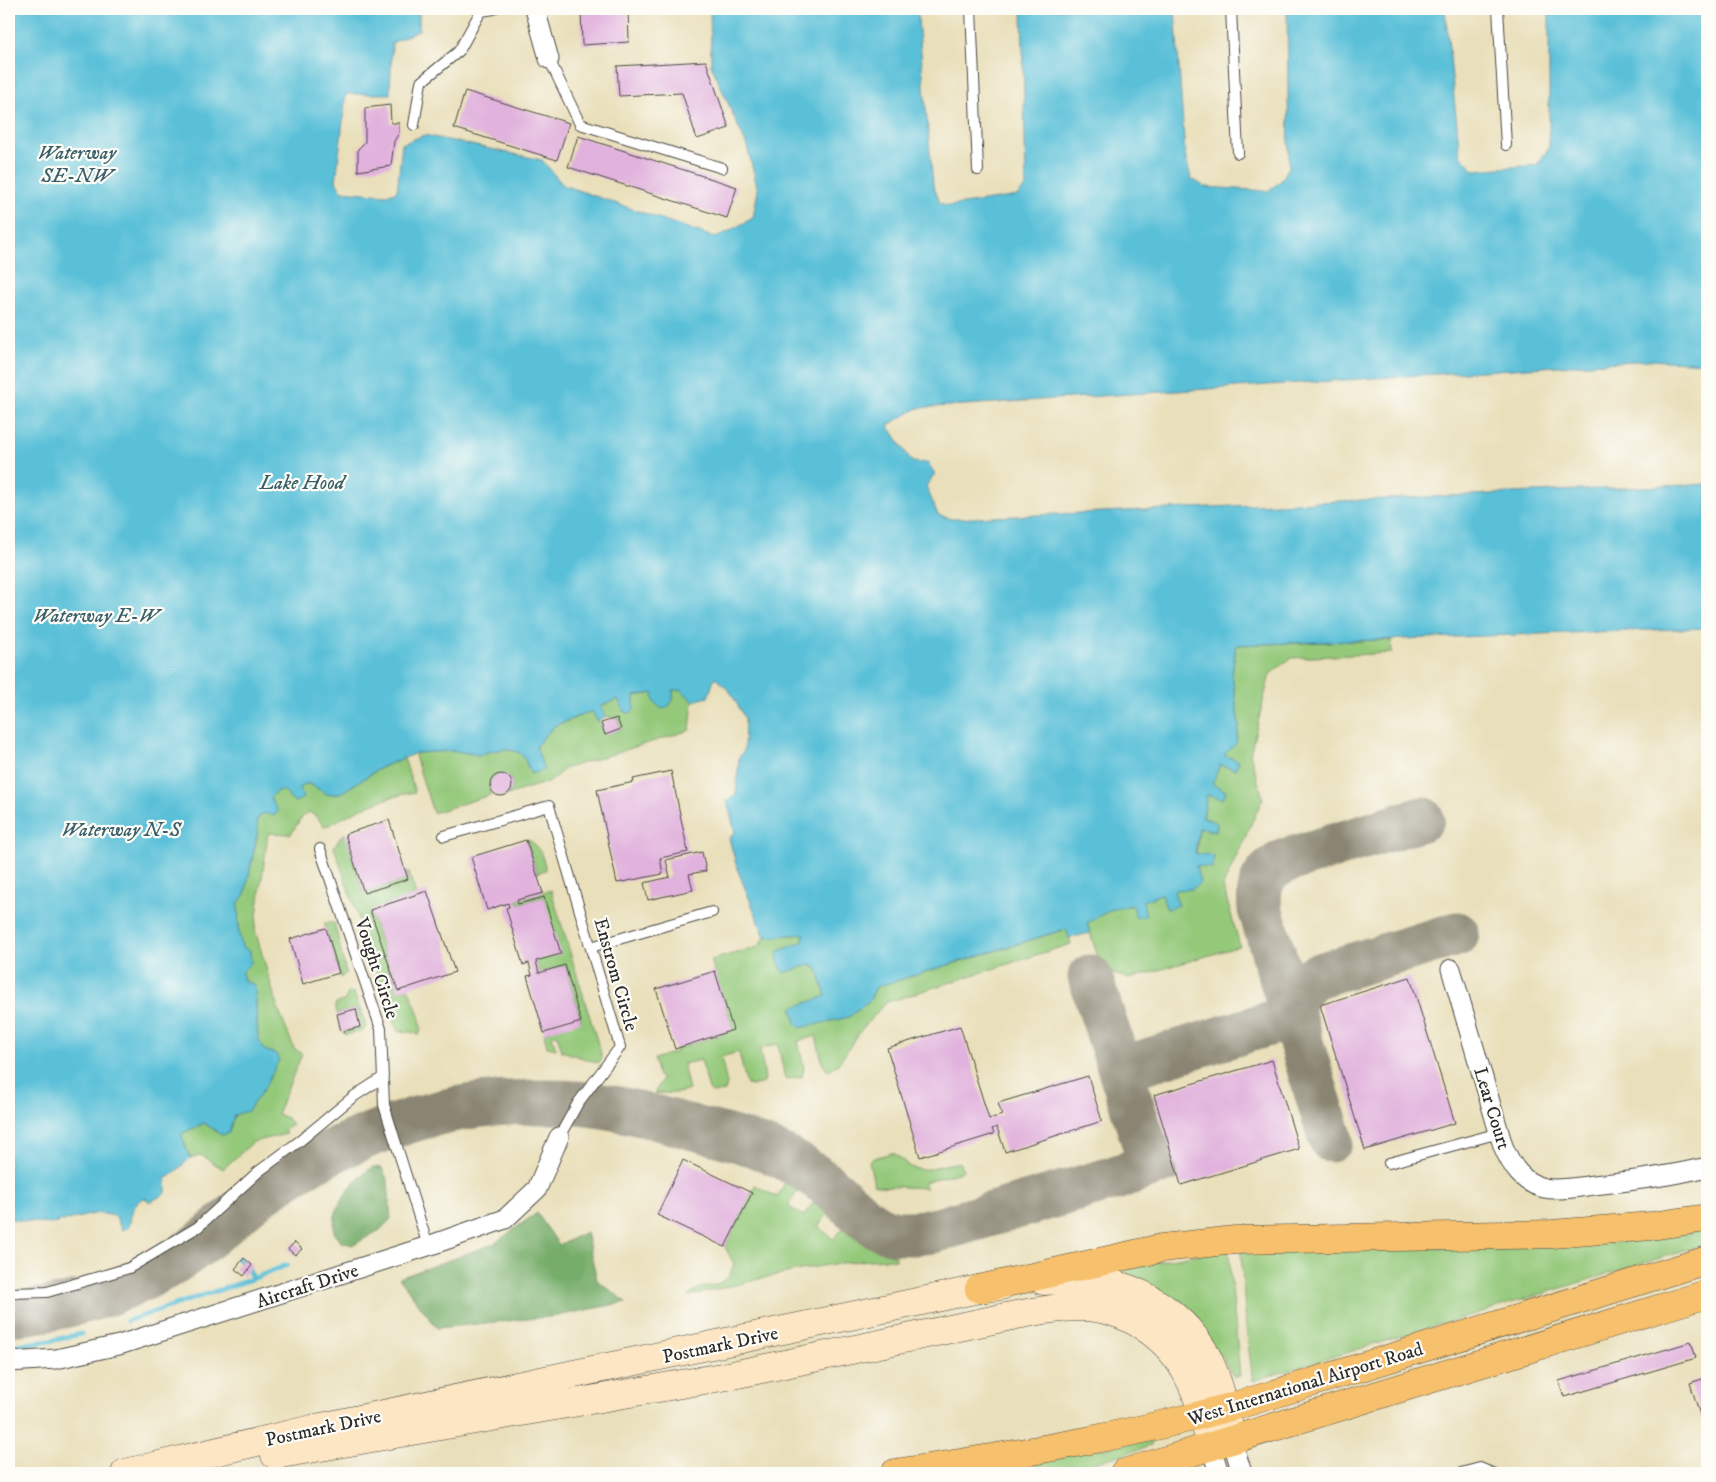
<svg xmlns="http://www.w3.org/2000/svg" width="1716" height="1482" font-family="'IM FELL DW Pica',serif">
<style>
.green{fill:#94c97a;stroke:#607a52}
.forest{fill:#77ad6a;stroke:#516c4a}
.water{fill:#5ac0d8;stroke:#427682}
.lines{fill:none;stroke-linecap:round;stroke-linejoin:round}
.stream{stroke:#5ac0d8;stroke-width:5}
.taxiway{stroke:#8a8572;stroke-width:45}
.building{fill:#e1b2dd}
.lane-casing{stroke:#484640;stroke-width:12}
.street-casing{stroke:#484640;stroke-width:21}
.secondary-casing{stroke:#484640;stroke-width:29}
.primary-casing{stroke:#484640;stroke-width:29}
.lane{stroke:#fff;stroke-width:10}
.street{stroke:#fff;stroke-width:19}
.secondary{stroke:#fce6c4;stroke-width:28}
.primary{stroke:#f7c06c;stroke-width:28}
.labels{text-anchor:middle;stroke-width:4.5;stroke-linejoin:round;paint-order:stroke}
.street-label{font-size:19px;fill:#2b2b2b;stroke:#fdfcf7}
.water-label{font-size:20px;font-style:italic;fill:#3b5f68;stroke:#fdfcf7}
</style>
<rect width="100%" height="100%" fill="#fdfcf7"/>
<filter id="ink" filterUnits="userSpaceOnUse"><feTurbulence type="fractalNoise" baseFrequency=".02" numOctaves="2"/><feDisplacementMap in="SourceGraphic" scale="10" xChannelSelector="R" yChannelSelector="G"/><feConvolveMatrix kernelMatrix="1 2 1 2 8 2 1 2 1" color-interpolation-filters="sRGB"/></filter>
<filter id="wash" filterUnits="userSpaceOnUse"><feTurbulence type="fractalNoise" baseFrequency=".0096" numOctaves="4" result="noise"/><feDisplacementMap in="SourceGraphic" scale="20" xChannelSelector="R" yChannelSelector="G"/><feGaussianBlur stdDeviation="1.12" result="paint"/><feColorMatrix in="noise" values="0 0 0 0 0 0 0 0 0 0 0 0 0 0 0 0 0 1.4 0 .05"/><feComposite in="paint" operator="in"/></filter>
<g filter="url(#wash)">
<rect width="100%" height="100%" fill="#e9dfba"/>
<path class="green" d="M1391,640L1392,653L1291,658L1270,674L1250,754L1263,798L1223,886L1240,946L1129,979L1102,970L1087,923L1110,910L1133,905L1145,915L1143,901L1161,894L1178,905L1173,890L1192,889L1199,828L1216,831L1203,817L1207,795L1225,791L1211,784L1220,765L1238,761L1224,755L1239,726L1232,674L1236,645Z
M681,689L693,701L690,730L564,769L551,781L507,795L513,786L510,778L501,774L494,776L489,786L490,795L433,813L415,756L416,753L455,751L479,755L492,751L505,749L518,752L523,756L531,774L536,746L554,726L593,711C597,720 602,724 605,734L621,729L617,718L605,717L601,706L618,699L624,712L634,710V696L653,693L668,707L673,700V690Z
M404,758L415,792C384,797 357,809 330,825L324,826L317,817L309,812L301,818L291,834L268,833L255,930L278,1009L294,1048L302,1054L277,1114L287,1118L292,1125L284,1130L286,1134L253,1142L223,1169L201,1155L190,1158L181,1134L204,1123L222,1135L276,1054L264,1050L258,1039L255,985L244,981L242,972L250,951L242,947L239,933L238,904L245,894L258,831L257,819L264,813L277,811L270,798L277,791L285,790L290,799L305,784H309L327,794H339L382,767Z
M343,834H345L364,893L408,879L406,872L409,873L416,895L370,911L397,991L408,988L410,992C414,1004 425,1023 419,1035L411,1032L397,1031L334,847Z
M529,839L541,852L546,870L537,873L526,840Z
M551,890L602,1057V1059L598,1063L562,1051L557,1034L552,1036L556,1049L547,1047L544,1033L581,1021L565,965L539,973L536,961L544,897L518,904L517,900Z
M324,923H334L335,926L346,973L341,978Z
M1067,929L1071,944L885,1003L862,1029L838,1064L828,1071L823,1065L816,1036L798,1041L804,1068L802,1077L785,1079L778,1044L760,1049L765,1078L764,1083L751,1086L746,1083L739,1052L721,1057L727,1084L725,1091L712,1093L709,1090L701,1060L683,1064L689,1090C677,1095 666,1092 654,1094L662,1079L658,1076L654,1059L676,1052L675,1049L733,1030L711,960L758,947L765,937L805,934L802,942L778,952C777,959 779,967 784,973L811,964L817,968L827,997L870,1000L876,987Z
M350,992L354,993L366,1025L364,1030L345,1035L344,1031L360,1027L356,1009L337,1014L335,1004L345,1000L348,993Z
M891,1153H894L910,1167L922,1170L959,1162L963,1170L961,1172L924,1182L926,1188L878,1186L874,1184L869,1161L871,1159Z
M790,1179H793L799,1183L800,1188L788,1206L804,1216L811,1205L820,1200L830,1207L829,1213L818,1226L833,1239L841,1230L851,1227C863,1243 876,1250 895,1256L896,1259C826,1259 756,1281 688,1296C698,1284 719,1289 729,1276C731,1273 732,1267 734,1264L725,1247L755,1185L777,1197L785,1183Z
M1707,1230V1244L1253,1381L1246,1328L1241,1250L1574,1246L1640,1240Z
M1227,1249L1229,1255L1240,1376H1233L1221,1356L1115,1269Z
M1135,1442H1152L1151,1446L1060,1473H962Z"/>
<path class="forest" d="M373,1167L382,1168L388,1181L391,1219L380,1230L353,1245L341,1242L334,1232C334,1227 334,1221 335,1216C339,1198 358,1176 373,1167Z
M537,1213L559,1245L586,1232L597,1280L626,1302L557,1316L437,1328L399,1278L493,1244Z"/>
<path class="water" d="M9,9H419V30L392,43L390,94H346L336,181L342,191L387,195L397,191L402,144L424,135L542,160L563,185L716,238L753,218L758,190L747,146L711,65L710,9H917L933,185L940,203L949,206L1018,196L1026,186L1022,9H1175L1185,155L1191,178L1205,187L1268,191L1281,181L1289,167L1287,9H1445L1460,155L1474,170L1537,165L1549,148V9H1707V363L1649,360L918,408L888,425L912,462L928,463L935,474L926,486L938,515L952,519L1707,484V628L1236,645L1232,674L1239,726L1236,744L1224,755L1239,761L1235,769L1220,765L1212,784L1226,791L1223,799L1207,795L1203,817L1217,823L1216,831L1199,828L1195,853L1214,856L1212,868L1196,866L1200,883L1192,889L1174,890L1178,905L1167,909L1161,894L1143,901L1146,915L1136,918L1133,905L1110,910L1087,923L1090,933L1069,938L1066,929L876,987L870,1000L849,1017L800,1028L796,1023L792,1008L826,996L817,968L811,964L784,973C779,967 777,959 777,952L802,942L805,934L765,937L738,871L729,838L735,832L727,801L736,795L739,757L744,751L745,719L731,693L715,677L708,697L693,701L681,690H673V700L668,707L662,709L654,702L653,693L634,696V710L630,713L624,712L618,699L601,706L605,717L597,721L592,711L554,726L536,746L544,770L531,774L523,756L518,752L505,749L492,751L479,755L455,751L416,753L382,767L339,794H327L309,784H305L300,788L303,798L295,802L290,799L285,791H277L270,798L278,811L274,816L264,813L257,819L258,831L245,894L238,904L239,933L242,947L250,951L251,963L242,972L244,981L255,985L258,1039L264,1050L276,1054L279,1060L265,1087L248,1111L234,1115L229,1133L222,1135L204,1123L181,1134L190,1158L172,1175L166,1178V1193L150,1202L145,1198C132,1201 131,1216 129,1227L122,1230L115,1216L98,1213L50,1224L9,1219Z"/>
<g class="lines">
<path class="stream" d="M238,1259L249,1270L252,1279
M127,1321L252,1279L287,1265
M9,1346L50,1341L81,1334"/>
<path class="taxiway" d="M1090,977L1144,1143C1151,1155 1158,1159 1171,1158
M1275,1022C1294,1008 1294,988 1316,976L1457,934
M1123,1080L1131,1068L1137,1064L1275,1022H1283L1297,1030
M1331,1140L1260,909C1257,884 1263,872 1285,861L1422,819
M9,1314C65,1309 115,1296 164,1268C199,1249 226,1221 257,1197C306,1160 357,1137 416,1119C440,1112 465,1106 491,1104C519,1102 548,1101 577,1103C614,1106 651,1116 687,1126C713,1133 740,1139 765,1149C788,1158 811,1172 831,1188C872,1223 877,1241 937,1230L1115,1178L1171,1158"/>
</g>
<g id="blocks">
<path class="building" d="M581,9H628L629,42L582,45Z
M706,61L729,128L697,139L682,93L619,96L617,66Z
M465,91L569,123L557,160L454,128Z
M390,105L391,123H399V133L394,141L391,166L358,171V149L365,142V108Z
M578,136L737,187L727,218L568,167Z
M617,718L621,729L605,735L601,723Z
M671,771L688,852L660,858L663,874L617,883L597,790L634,782L633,779Z
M490 785a11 11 0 1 1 22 0a11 11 0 1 1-22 0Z
M389,820L408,879L364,893L345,834Z
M526,840L543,893L517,900L518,904L544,897L561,954L536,961L539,973L565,965L581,1022L544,1033L527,976L532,975L529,963L523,965L506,908L509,907L508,903L487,910L471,857Z
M702,852L706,871L689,874L693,890L648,900L644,883L670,877L666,860Z
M427,891L455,972L398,991L370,910Z
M326,928L339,973L303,984L290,939Z
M715,971L733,1030L675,1049L656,989Z
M1410,977L1455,1123L1365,1150L1320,1005Z
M356,1009L360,1027L341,1032L337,1014Z
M960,1026L989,1119L1002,1115L998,1103L1088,1076L1102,1121L1005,1152L997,1127L992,1129L994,1134L920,1157L887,1048Z
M1272,1060L1299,1149L1181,1185L1154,1095Z
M683,1160L752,1193L725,1247L657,1215Z
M295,1242L302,1249L295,1255L288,1249Z
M244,1258L252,1265L244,1276L235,1269Z
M1691,1342L1696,1358L1564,1397L1559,1381Z
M1705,1378L1707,1385V1437L1690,1383Z"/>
</g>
</g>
<g filter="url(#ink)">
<use href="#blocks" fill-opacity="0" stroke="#484640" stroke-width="1"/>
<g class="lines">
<defs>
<path id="lane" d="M971,9L978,170
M1231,9L1238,153
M1498,9L1506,145
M549,59L580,124L722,168
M414,125L421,82L459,51L481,11L494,9
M444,836L549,806L620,1047L578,1103L559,1137
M320,849L381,1029L384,1105L428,1246
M591,947L712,912
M1389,1163L1499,1133
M9,1293L47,1292L129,1268L198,1227L258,1172L301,1140L353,1097L382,1078
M1461,1473L1480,1468L1492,1473"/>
<path id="street" d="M535,9L549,59
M1451,969L1503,1146C1511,1165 1522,1183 1544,1188C1559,1191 1578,1187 1594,1185C1632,1181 1670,1176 1707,1167
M9,1362L56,1359L119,1345L428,1246L505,1219L537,1189L559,1137
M1232,1440L1242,1473
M1211,1447L1219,1473"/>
<path id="secondary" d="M1044,1281C1067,1280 1090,1278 1112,1284C1153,1293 1193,1325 1210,1363C1221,1387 1226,1414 1232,1440
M275,1455L733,1375L1016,1315C1037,1311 1058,1307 1080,1307C1126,1307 1169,1337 1189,1378C1200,1399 1205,1424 1211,1447
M125,1473L312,1429L979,1289L1001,1286"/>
<path id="primary" d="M979,1289L1162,1248L1235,1240L1552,1234L1651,1226L1707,1218
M895,1473C1022,1454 1144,1434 1268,1396L1707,1260
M1124,1473L1707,1294"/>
</defs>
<use href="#lane" class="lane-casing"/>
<use href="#street" class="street-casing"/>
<use href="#secondary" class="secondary-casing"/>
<use href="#primary" class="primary-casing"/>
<use href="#lane" class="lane"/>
<use href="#street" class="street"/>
<use href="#secondary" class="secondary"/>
<use href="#primary" class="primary"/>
</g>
</g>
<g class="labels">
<g class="street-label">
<text transform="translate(378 968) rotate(72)" y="7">Vought Circle</text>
<text transform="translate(617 974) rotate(74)" y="7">Enstrom Circle</text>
<text transform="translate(1493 1108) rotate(73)" y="7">Lear Court</text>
<text transform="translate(307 1285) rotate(-18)" y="7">Aircraft Drive</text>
<text transform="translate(720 1344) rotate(-12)" y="7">Postmark Drive</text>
<text transform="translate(1305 1383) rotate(-17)" y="7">West International Airport Road</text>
<text transform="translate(323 1427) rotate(-12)" y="7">Postmark Drive</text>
</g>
<g class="water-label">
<text x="77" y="159">Waterway<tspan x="77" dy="23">SE-NW</tspan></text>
<text x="302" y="489">Lake Hood</text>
<text x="96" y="622">Waterway E-W</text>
<text x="121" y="836">Waterway N-S</text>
</g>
</g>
<rect width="1716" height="1482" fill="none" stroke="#fdfcf7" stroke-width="30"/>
</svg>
